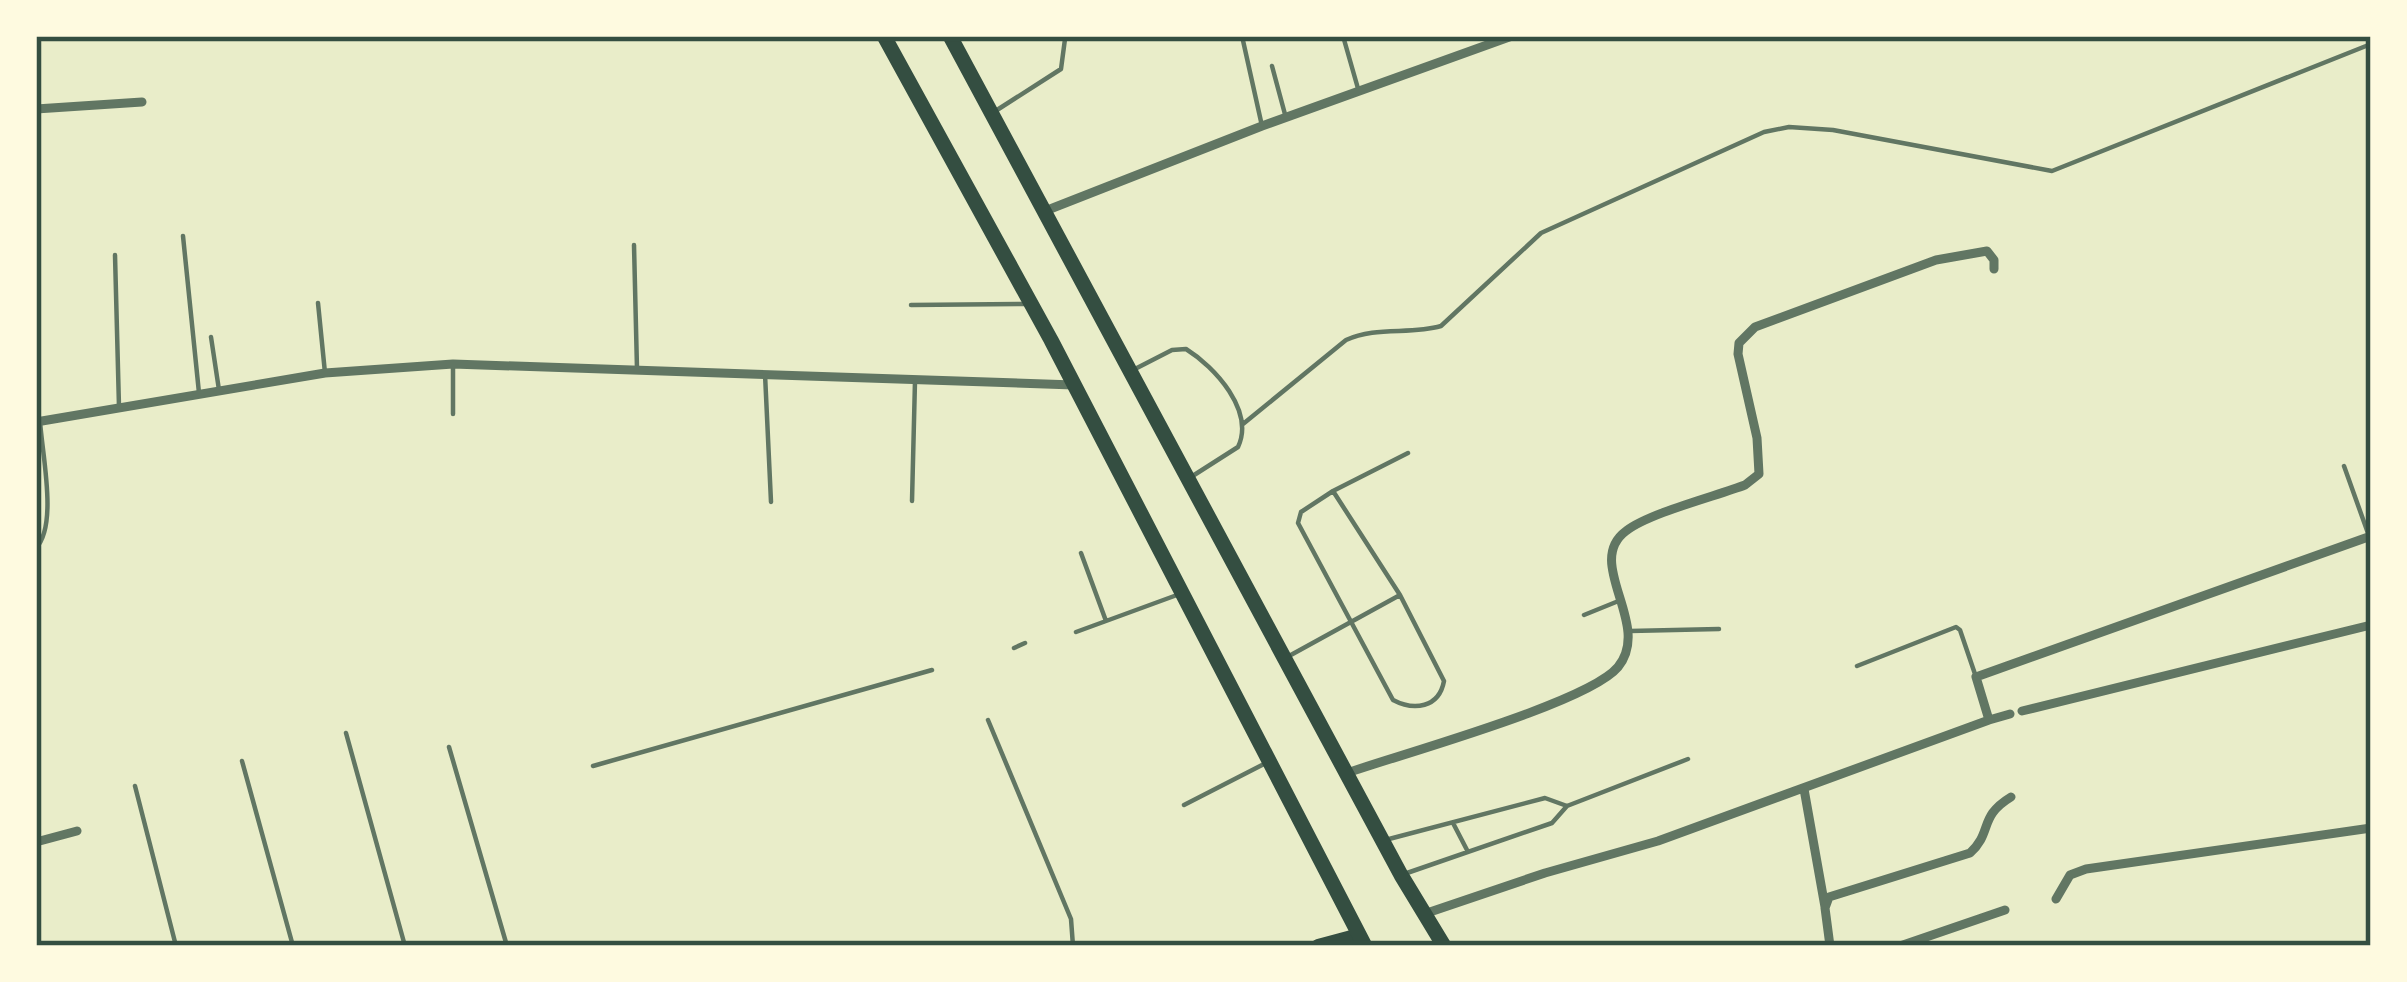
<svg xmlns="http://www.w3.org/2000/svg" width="2407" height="982" font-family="'PT Sans Narrow',sans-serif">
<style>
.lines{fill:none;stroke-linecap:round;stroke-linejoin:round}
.service{stroke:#617663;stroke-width:4.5}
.minor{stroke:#617663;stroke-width:9}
.secondary{stroke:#344e41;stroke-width:14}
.primary{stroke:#344e41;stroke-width:15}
.neatline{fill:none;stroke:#344e41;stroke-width:4.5}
</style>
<rect width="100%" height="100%" fill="#e9edc9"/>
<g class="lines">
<path class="service" d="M1242,36L1262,126
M1343,36L1359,92
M1272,66L1286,118
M997,110L1061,69L1065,39
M183,236L199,393
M634,245L637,369
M115,255L119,407
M318,303L325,373
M911,305L1026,304
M211,337L219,390
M453,364V414
M1133,370L1172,350L1186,349C1215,367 1255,411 1238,447L1191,477
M765,374L771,502
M1243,424L1346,340C1376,326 1410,335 1441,326L1541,233L1764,132L1789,127L1833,130L2052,171L2371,44
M2344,466L2369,536
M1333,491L1400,595L1444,681C1439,708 1414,711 1393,700L1298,523L1301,512Z
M1333,491L1408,453
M912,501L915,381
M36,548C58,525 42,454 40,421
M1081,553L1106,621
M1584,615L1621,600
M1630,631L1719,629
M1076,632L1177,595
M1014,648L1025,643
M1289,656L1400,595
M1857,666L1956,627L1960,630L1976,677
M988,720L1071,919L1073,946
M346,733L405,946
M449,747L507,946
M242,761L293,946
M593,766L932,670
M135,786L176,946
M1184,805L1264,764
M1567,806L1688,759
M1453,823L1467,850
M1389,839L1545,798L1567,806L1552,823L1407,873"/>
<path class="minor" d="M36,109L142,102
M1045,211L1262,126L1512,36
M36,422L325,373L453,364L1074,385
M2022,711L2371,625
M1989,720L2010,714
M1347,773C1401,754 1588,703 1618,667C1653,624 1583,563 1626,531C1649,513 1716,496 1745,485L1759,474L1757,438L1738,354L1739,343L1755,327L1936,260L1987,251L1994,260V269
M1804,789L1825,907
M36,842L77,831
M2056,899L2070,875L2086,869L2371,828
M1424,914L1545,873L1658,841L1989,720L1976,677L2371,536
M1830,946L1825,908L1829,897L1970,853C1993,832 1978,817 2011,797
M1900,946L2005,910"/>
<path class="secondary" d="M1318,946L1359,935"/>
<path class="primary" d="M884,36L1051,340L1365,946
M950,36L1401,875L1444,946"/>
</g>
<rect width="2407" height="982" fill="none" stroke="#fefae0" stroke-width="78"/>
<rect x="39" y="39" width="2329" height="904" class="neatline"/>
</svg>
